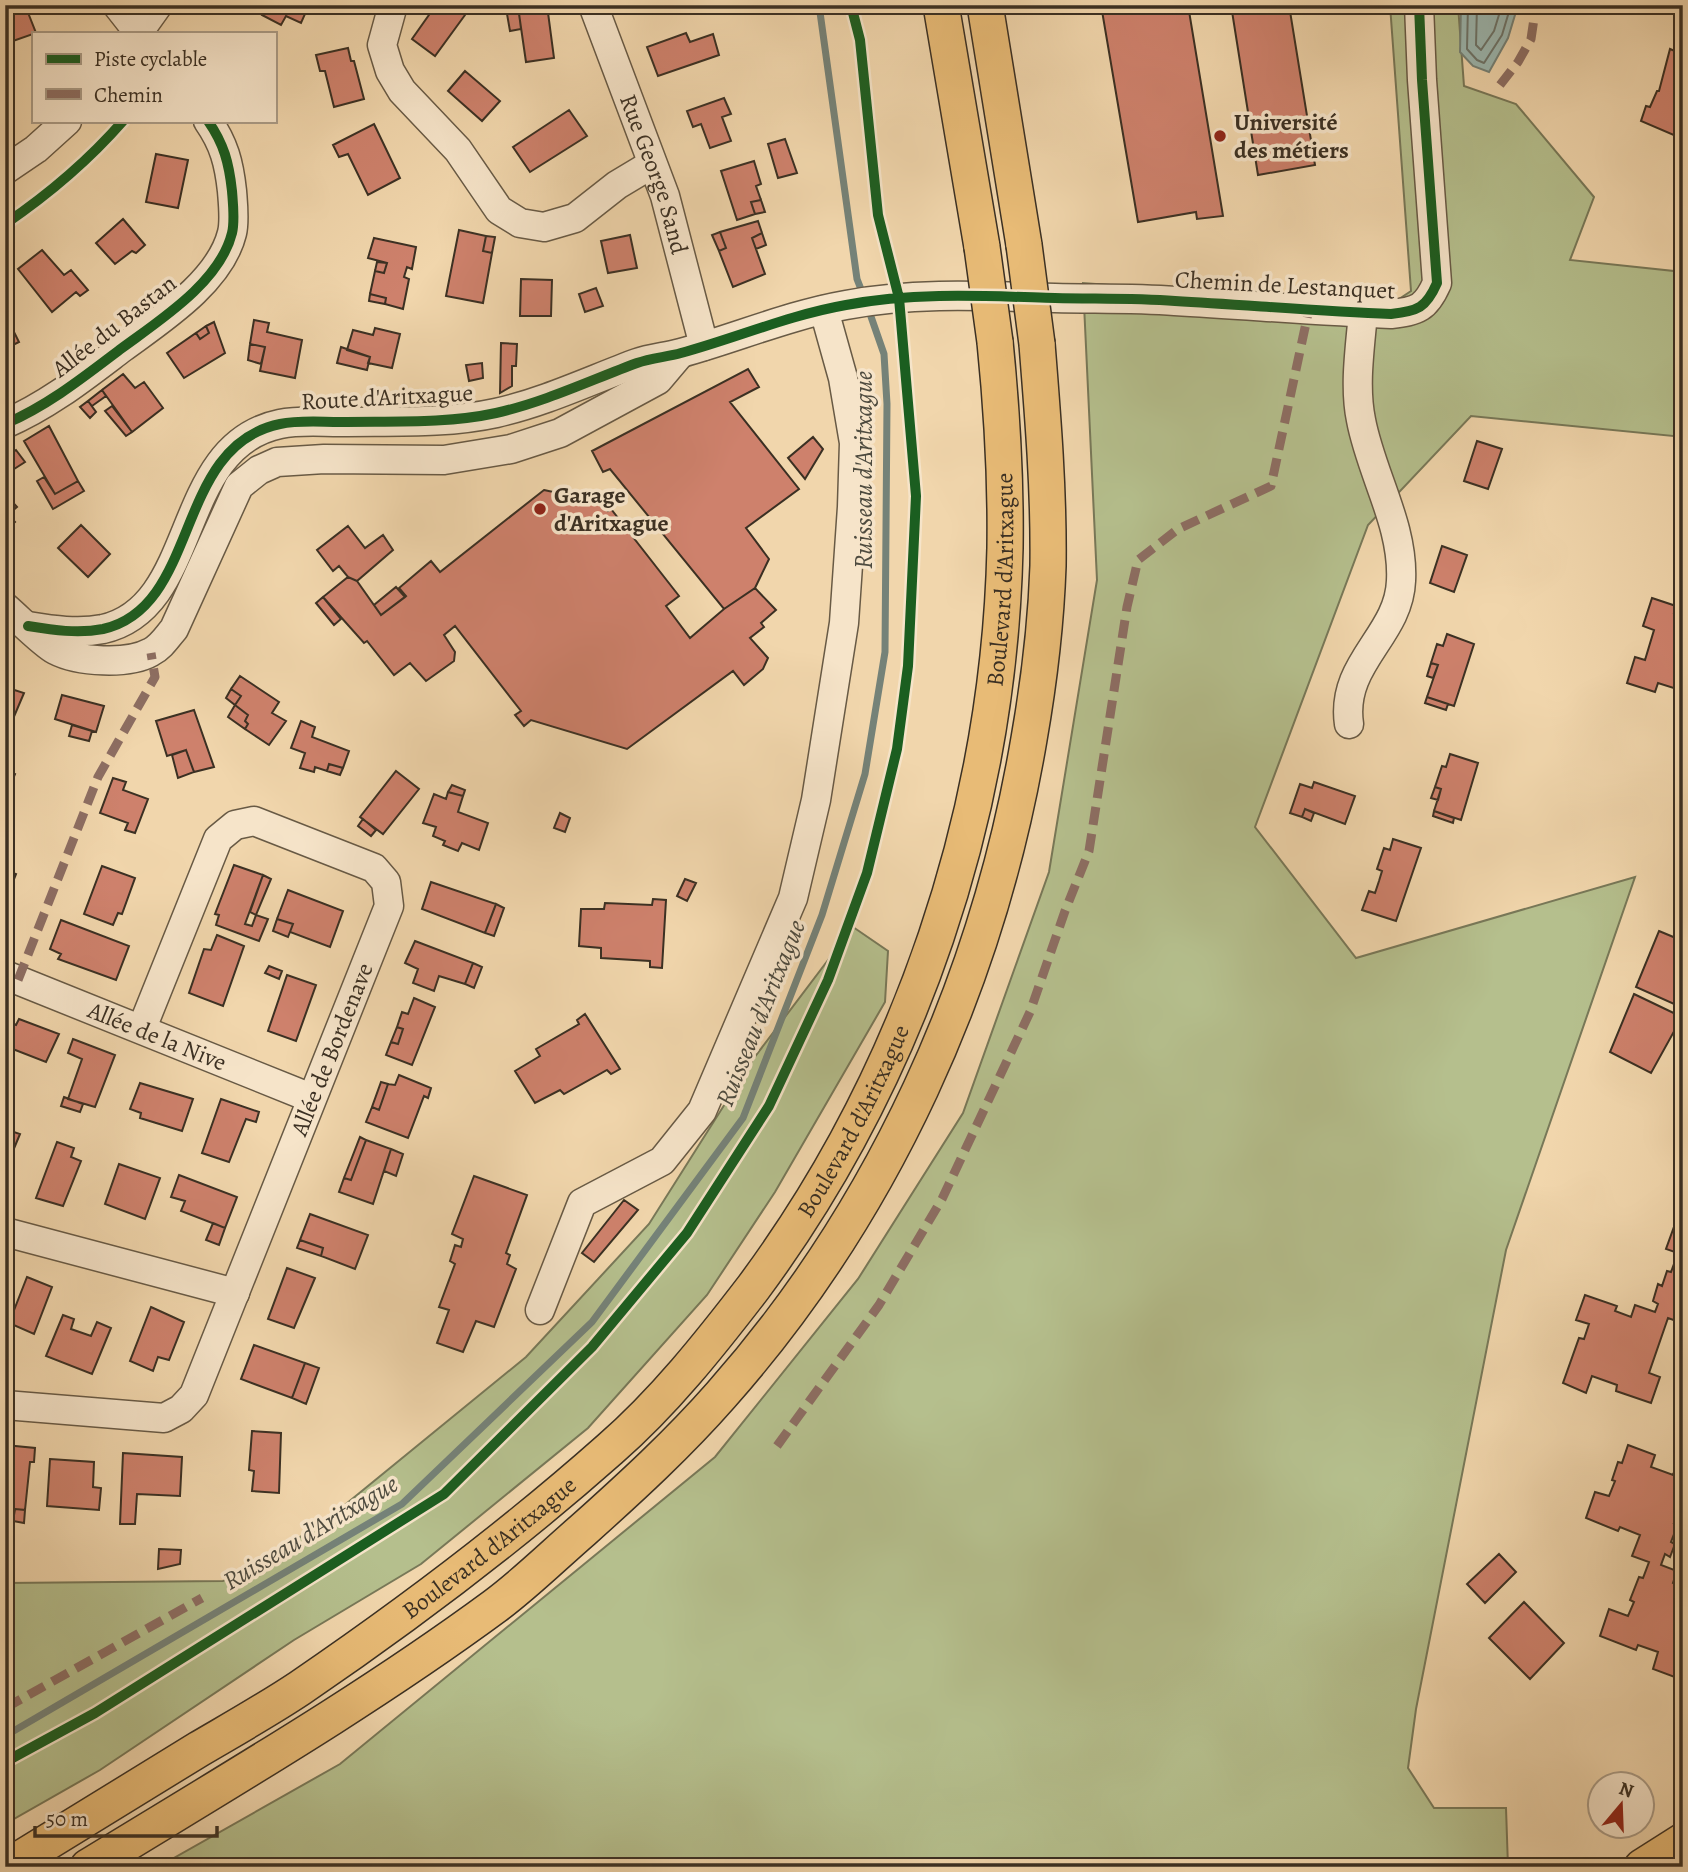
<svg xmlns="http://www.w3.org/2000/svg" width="1688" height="1872" font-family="Alegreya,serif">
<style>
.green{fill:#b5bf8d;stroke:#787858;stroke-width:2}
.water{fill:#9cb8b1;stroke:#758278;stroke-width:2}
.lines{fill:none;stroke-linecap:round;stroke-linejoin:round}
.shore{stroke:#6c746a;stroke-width:2}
.stream{stroke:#758278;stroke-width:7}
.building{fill:#ce816c;stroke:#3b3023;stroke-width:2}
.minor-casing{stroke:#685a45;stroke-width:31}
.major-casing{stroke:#3b3023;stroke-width:38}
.minor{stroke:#f6e4c9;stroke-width:28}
.major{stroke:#e8bb76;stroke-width:35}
.major-bridge-casing{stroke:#3b3023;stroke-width:38;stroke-linecap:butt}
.major-bridge{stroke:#e8bb76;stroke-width:35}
.quiet{stroke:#8d6e63;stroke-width:9;stroke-dasharray:18 9;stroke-linecap:butt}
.cycleway-casing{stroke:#f6e4c9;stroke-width:15}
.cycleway{stroke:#1b5e20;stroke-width:10}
.poi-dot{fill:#8f2418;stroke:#f6e4c9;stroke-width:2.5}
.labels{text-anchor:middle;stroke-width:7;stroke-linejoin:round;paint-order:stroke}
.poi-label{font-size:24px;font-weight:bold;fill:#3b3023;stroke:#f6e4c9;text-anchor:start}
.street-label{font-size:24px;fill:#3b3023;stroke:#f6e4c9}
.water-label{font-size:26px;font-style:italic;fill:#4e4b3f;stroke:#f6e4c9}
</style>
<rect width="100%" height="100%" fill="#f1d6ac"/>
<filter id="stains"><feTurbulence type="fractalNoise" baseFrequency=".00286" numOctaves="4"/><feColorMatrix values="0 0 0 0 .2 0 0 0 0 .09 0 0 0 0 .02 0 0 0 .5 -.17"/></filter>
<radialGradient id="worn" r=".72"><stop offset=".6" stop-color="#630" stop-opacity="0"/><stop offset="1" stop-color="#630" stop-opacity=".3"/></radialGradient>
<path class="green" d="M1390,5H1458L1464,86L1516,104L1594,197L1570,260L1683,272V437L1471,416L1368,525L1255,827L1356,958L1635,877L1506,1250L1416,1709L1408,1768L1434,1808H1506L1508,1867H158L340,1764L715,1457L858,1279L963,1113L1049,872L1097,580L1083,283L1390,305L1411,291Z
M853,927L888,951L885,1002L775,1192L707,1295L588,1428L421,1564L294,1640L100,1770L5,1824V1583L223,1581L319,1526L526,1357L649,1224L754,1058Z"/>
<path class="water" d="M1461,5H1518L1508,38L1489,72L1473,66L1460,52Z"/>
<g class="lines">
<path class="shore" d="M1468,5L1467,49L1477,60L1484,63L1502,35L1511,5
M1477,5L1476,45L1481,50L1494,31L1502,5"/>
<path class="stream" d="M819,5L857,279L864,297
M5,1736L402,1504L592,1322L743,1118L822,915L865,774L885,652L887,404L884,354L868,308"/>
</g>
<path class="building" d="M25,5L36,33L13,41L7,27L5,28V6Z
M267,5H309L301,23L286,16L281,25L262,15Z
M436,5H453L465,15L435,56L412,39Z
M522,5H547L554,58L526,62L518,7Z
M1101,5H1188L1223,216L1197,219L1196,212L1138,222Z
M1231,5H1289L1315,165L1258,175Z
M519,13L521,29L510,31L507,14Z
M7,27L13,41L5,45V28Z
M686,33L690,42L713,34L719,55L658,76L647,47Z
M1683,38V139L1641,121L1646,106L1650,107L1657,91H1659L1670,49L1677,52Z
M348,48L351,61H354L364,99L334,107L325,71H320L316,55Z
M465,71L500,101L482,121L448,91Z
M724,98L731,114L722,117L731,141L710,148L701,124L693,127L687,111Z
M569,110L587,136L530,172L513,147Z
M374,124L400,178L368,195L348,154L339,157L333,145Z
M785,139L797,173L778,178L768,144Z
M156,154L188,160L178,208L146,202Z
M754,161L761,184L756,186L761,200L751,202L755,214L737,220L721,171Z
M761,200L765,212L755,214L751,202Z
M123,219L145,245L136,253L132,251L115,264L96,243Z
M758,221L762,233L752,238L765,274L733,287L719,251L726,248L720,232Z
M459,230L486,236L483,251L492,253L483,303L446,296Z
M720,232L726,248L719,251L712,235Z
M762,233L766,245L756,249L752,238Z
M630,235L637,268L608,273L601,241Z
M486,236L495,237L492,253L483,251Z
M374,238L416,247L412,269L407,267L404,277L409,279L403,309L385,304L386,298L370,294L375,271L384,273L387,263L368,258Z
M42,250L64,275L71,270L88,290L80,296L76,292L52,312L18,269Z
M377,262L387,263L384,273L375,271Z
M521,279L552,280L551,316H520Z
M596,288L603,306L585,312L579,294Z
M370,294L386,298L385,304L369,301Z
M5,314L19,342L5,349Z
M254,320L269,323L267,332L302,340L295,378L260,371L265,347L250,344Z
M214,322L225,353L184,378L167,353L196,333L200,339L209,333L206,326Z
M206,326L209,333L200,339L196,333Z
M375,328L400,334L392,368L368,363L370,357L347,350L353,330L373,335Z
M501,343L517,344L516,366H512V386L500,393Z
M250,344L265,347L261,364L248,360Z
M341,347L370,357L367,370L337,363Z
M482,363L483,378L469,381L466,365Z
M748,369L759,387L730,402L799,489L746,528L769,559L755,588L724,609L610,469L603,472L592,451Z
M123,374L135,388L144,382L163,408L132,432L102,390Z
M102,390L106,396L92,406L88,401Z
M88,401L96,412L90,418L80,407Z
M112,406L132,432L126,436L105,411Z
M49,426L78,481L55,494L24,441Z
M813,437L823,449L805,479L788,458Z
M1477,441L1502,449L1488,489L1464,481Z
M16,450L25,462L11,471L5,463V456Z
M44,477L55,494L78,481L84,491L53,509L37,481Z
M544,490L581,498L591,491L608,511L611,509L679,596L666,606L690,638L724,609L755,588L776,610L761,623L764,627L750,638L768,658L763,669L744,685L733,671L627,749L531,720L524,726L515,715L521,711L455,626L444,635L455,652L454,661L426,681L410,663L394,675L367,641L364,643L323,597L348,577L357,581L381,615L406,596L399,588L431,561L440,572Z
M5,494L17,507L5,517Z
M8,515L15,522L5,531V517Z
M81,525L110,554L88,577L58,548Z
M348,526L365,548L383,535L393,550L357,581L348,577L339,566L333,571L317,550Z
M1442,546L1467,555L1454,592L1430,583Z
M396,587L405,597L381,615L374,605Z
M323,597L341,619L334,625L316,603Z
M1652,598L1676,606L1674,613L1683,616V691L1658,683L1655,692L1627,683L1635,657L1645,660L1654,630L1643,626Z
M1447,634L1474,644L1454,706L1427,697L1438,665L1431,663L1437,644L1443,646Z
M1431,663L1438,665L1433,678L1427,676Z
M240,676L279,702L272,713L286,721L269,745L245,729L248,724L245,721L248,715L235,705L241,696L231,689Z
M5,687L24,693L13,719L5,716Z
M231,689L241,696L235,705L226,698Z
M62,695L104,706L96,732L55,719Z
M1427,697L1448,704L1446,710L1425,703Z
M235,705L248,715L245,721L248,724L245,729L228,717Z
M194,710L214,767L194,772L186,750L167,756L156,721Z
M301,721L315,727L312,737L349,751L343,768L329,764L327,771L315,767L314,772L300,768L305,753L291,748Z
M72,725L92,731L89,741L69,736Z
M186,750L194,772L178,778L172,755Z
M1450,754L1478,763L1461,820L1434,811L1441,789L1435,787L1442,766L1446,767Z
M329,764L343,768L340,775L327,771Z
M5,770L15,774L5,799Z
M396,771L419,789L383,834L360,817Z
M113,778L126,782L123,790L148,799L135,833L125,830L128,823L100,813Z
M1314,782L1355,796L1345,824L1305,809L1302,817L1290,813L1300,784L1312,788Z
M452,785L465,790L463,796L448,792Z
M1435,787L1441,789L1438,800L1431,798Z
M448,792L463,796L458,812L488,823L479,850L462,843L458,851L443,845L445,841L433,836L436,827L423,823L434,794L446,799Z
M1305,809L1314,813L1311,821L1302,817Z
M1434,811L1454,818L1453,823L1433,816Z
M560,813L570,818L565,832L554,828Z
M363,819L376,830L371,836L358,826Z
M1393,839L1421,848L1396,921L1362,910L1369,891L1375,893L1379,881L1382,871L1377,869L1384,848L1390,850Z
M234,865L263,875L245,924L252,926L256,915L268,919L259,941L216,925L219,915L215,914Z
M102,866L135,878L122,914L118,913L113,925L84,914Z
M5,870L16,874L5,902Z
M263,875L271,879L256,915L250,912Z
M685,879L696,883L687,901L677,896Z
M431,882L496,904L485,933L422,909Z
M288,890L343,911L330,947L290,932L293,924L277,919Z
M653,899L666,900L662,968L650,967V961L601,958V948L579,946L581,909H604L605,903L652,905Z
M496,904L504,908L494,936L485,933Z
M277,919L293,924L288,937L273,931Z
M61,920L129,946L116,980L58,959L61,954L50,949Z
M1659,931L1683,941V1008L1636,987Z
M217,935L244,946L223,1006L189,993L204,949L211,950Z
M415,941L473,963L465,984L439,976L434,991L413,983L418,969L405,963Z
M473,963L482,967L474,988L465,984Z
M269,966L282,971L279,979L265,973Z
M287,975L316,985L296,1041L268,1031Z
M1634,994L1682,1017L1651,1073L1610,1052Z
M414,998L435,1007L412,1065L386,1055L391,1042L398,1044L403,1029L397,1027L402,1012L408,1014Z
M585,1014L620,1069L611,1074L607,1070L564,1094L560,1090L535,1103L515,1071L540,1056L536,1049L579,1024L577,1020Z
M19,1019L59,1034L46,1062L5,1046V1021L16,1025Z
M397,1027L403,1029L398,1044L391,1042Z
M73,1039L115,1055L95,1107L68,1099L82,1059L68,1053Z
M399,1075L431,1088L428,1098L424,1096L408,1138L366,1122L372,1107L379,1110L388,1084L395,1085Z
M381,1082L388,1084L379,1110L372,1107Z
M140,1083L193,1099L182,1131L140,1118L141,1113L130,1109Z
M64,1097L83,1104L80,1112L61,1106Z
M221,1099L259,1112L256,1122L246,1119L229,1162L202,1153Z
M5,1129L20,1134L5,1170Z
M360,1137L366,1140L351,1180L344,1178Z
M366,1140L391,1149L373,1204L339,1192L344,1178L351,1180Z
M57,1142L74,1148L71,1157L81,1161L63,1206L36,1198Z
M391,1149L403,1154L396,1176L384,1171Z
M119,1164L160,1178L145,1219L105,1204Z
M179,1175L237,1197L225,1228L181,1211L185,1201L171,1197Z
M474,1176L527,1195L506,1253L510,1255L507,1264L516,1269L494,1327L476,1321L463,1352L437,1343L449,1310L439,1307L455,1264L450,1261L455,1245L461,1247L463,1239L452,1234Z
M624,1200L638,1210L594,1262L582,1253Z
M310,1214L368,1235L355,1269L321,1256L323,1248L300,1240Z
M213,1223L225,1228L219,1245L206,1240Z
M1675,1224L1683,1227V1320L1682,1323L1668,1318L1649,1373L1660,1377L1651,1403L1616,1391L1617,1385L1592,1376L1586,1393L1563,1383L1579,1338L1584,1339L1589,1324L1576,1320L1585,1295L1617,1306L1615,1311L1631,1317L1635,1305L1655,1312L1658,1304L1653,1301L1658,1284L1662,1286L1667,1271L1671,1272L1678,1253L1666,1249Z
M300,1240L323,1248L321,1256L297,1248Z
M287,1268L315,1278L294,1328L268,1319Z
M27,1277L52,1287L34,1334L9,1323Z
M151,1307L184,1322L169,1360L158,1357L153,1371L130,1361Z
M63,1315L74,1319L71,1329L91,1336L97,1322L111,1328L92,1374L46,1356Z
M254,1345L305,1363L292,1398L241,1379Z
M305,1363L319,1368L306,1404L292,1398Z
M252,1431L281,1433L279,1493L252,1491L254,1471L249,1470Z
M5,1445L35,1448L34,1462H30L25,1510L15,1509L13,1521H5Z
M1628,1445L1655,1455L1651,1467L1673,1475L1675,1469L1683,1472V1505L1674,1523L1678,1524L1671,1542L1675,1544L1670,1557L1665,1554L1661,1565L1677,1571L1673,1583L1683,1587V1671L1680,1679L1653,1669L1658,1652L1638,1645L1636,1650L1600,1636L1609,1609L1628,1616L1634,1602L1630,1600L1639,1577L1643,1578L1649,1562L1632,1556L1640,1535L1620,1527L1618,1531L1586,1518L1595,1492L1609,1496L1615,1481L1612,1480L1618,1462L1622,1463Z
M123,1453L182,1457L180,1496L137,1494L135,1524H120Z
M50,1459L94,1462L93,1487L101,1488L99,1510L47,1506Z
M15,1509L25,1510L24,1523L13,1521Z
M159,1549L181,1550L180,1564L158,1569Z
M1499,1554L1516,1572L1485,1603L1467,1584Z
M1524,1602L1564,1643L1530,1679L1489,1638Z"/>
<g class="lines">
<defs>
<g id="minor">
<path d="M117,5L139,33"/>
<path d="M393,5L382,45L390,71L402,91L458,150L499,210L520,223L544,227L575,218L617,185L652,164"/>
<path id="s1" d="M593,5L665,196L704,346"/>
<path d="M138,33L158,5"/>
<path d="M5,170L36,149L67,121"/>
<path d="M5,424C49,405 85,376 122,348C160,320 220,282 232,233C235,221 233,204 232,191C229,163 224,144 208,121"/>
<path d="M5,607C17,617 43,644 55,650C78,662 128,665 151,652C161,647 167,637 174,629L239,486L259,470L277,462L324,459L444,460L511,449L560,433L658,380L680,354"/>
<path d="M28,626C53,630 78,634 103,629C201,607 173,446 280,424C299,420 320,422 340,422C391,421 446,424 496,413C545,402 591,380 637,363C651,358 667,357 681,353C736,338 789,315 846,305C915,292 985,296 1055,298C1095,299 1135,298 1175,301C1247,305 1319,311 1391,314C1418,311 1426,308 1437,283L1422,80L1419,5"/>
<path d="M1349,724C1340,663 1399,636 1401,581C1404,525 1371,474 1361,420C1354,386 1360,348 1363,313"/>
<path id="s2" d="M5,975L311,1098"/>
<path d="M5,1232L235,1293"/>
<path d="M540,1310L582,1203L662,1161L702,1111L793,898L816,800L844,623L852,507L854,443L843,378L824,310"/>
<path id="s3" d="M5,1405L164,1418L181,1409L194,1395L389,906L386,882L374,868L254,821L235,825L218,839L142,1028"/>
</g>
<g id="major">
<path d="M941,5L982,247"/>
<path d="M985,5L1024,245"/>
<path id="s4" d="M7,1867C71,1828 135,1789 199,1749C233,1729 267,1710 300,1688C407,1615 513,1535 610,1449C664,1402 710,1344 753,1288C911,1075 999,812 1005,548C1006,479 1002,411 995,342"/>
<path d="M88,1867C225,1783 366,1701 495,1606C526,1583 554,1555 583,1530C631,1487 678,1444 721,1395C884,1211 988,981 1029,739C1039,682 1046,624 1048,566C1049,492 1043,418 1037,344"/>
<path d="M1642,1867L1683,1841"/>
</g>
</defs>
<use href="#minor" class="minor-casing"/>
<use href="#major" class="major-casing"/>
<use href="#minor" class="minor"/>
<use href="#major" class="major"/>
<defs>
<path id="major-bridge" d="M1024,245L1037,344
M982,247L995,342"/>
</defs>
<use href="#major-bridge" class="major-bridge-casing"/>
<use href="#major-bridge" class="major-bridge"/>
<path class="quiet" d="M1500,85L1518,62L1531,39L1536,5
M18,980L98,777L155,677L151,653
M777,1446L879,1305L942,1199L1030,1012L1065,911L1089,851L1127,607L1138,560L1178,529L1271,486L1309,309
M5,1708L202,1598"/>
<defs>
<path id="cycleway" d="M5,224C49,194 88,161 123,121
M5,424C49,405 85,376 122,348C160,320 220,282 232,233C235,221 233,204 232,191C229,163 224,144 208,121
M28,626C53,630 78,634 103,629C201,607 173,446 280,424C299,420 320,422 340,422C391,421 446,424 496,413C545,402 591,380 637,363C651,358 667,357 681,353C736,338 789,315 846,305C915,292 985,296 1055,298C1095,299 1135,298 1175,301C1247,305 1319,311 1391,314C1418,311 1426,308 1437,283L1422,80L1419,5
M5,1762L95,1713L444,1494L592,1347L687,1233L769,1106L828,980L867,873L897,749L908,666L916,496L899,298L878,215L860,40L851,5"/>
</defs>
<use href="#cycleway" class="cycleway-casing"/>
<use href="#cycleway" class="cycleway"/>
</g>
<g class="poi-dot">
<circle cx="1220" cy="136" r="7"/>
<circle cx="540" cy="509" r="7"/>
</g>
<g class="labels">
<g class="poi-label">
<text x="1234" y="130">Université<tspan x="1234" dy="28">des métiers</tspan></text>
<text x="554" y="503">Garage<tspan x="554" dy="28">d'Aritxague</tspan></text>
</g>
<g class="street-label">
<text dy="8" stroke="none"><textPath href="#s1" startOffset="180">Rue George Sand</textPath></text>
<text transform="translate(1285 285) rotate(3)" y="8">Chemin de Lestanquet</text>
<text transform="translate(114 326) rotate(-38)" y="8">Allée du Bastan</text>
<text transform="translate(387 397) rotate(-3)" y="8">Route d'Aritxague</text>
<text dy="8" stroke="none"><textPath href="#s4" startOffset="1713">Boulevard d'Aritxague</textPath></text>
<text dy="8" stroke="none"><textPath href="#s2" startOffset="164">Allée de la Nive</textPath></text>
<text dy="8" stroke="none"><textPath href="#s3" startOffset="570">Allée de Bordenave</textPath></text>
<text dy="8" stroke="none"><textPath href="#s4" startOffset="1146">Boulevard d'Aritxague</textPath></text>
<text dy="8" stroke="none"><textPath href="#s4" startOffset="579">Boulevard d'Aritxague</textPath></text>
</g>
<g class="water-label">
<text transform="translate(863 470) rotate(-90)" y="9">Ruisseau d'Aritxague</text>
<text transform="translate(760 1013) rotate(-68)" y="9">Ruisseau d'Aritxague</text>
<text transform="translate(310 1532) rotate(-31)" y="9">Ruisseau d'Aritxague</text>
</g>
</g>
<rect width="1688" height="1872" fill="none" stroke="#f1d6ac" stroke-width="28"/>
<rect x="7" y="7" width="1674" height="1858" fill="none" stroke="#3b3023" stroke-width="3.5"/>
<rect x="14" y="14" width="1660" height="1844" fill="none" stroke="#3b3023" stroke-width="2"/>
<rect x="32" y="32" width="245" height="91" fill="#f6e4c9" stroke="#ab9c87" stroke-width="2"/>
<rect x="46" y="54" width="35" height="10" fill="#1b5e20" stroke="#ab9c87" stroke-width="2"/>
<text x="94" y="66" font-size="21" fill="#3b3023">Piste cyclable</text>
<rect x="46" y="89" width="35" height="10" fill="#8d6e63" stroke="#ab9c87" stroke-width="2"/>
<text x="94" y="102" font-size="21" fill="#3b3023">Chemin</text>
<g transform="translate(1621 1805) rotate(19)"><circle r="33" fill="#f6e4c9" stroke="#ab9c87" stroke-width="2"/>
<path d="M0-5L12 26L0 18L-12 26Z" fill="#8f2418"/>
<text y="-10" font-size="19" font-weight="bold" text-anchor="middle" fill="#3b3023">N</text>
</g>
<path d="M35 1826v10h182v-10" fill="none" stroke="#3b3023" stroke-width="3.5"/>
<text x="46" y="1826" font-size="21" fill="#3b3023" stroke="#f6e4c9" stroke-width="5" paint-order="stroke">50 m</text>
<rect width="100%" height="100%" filter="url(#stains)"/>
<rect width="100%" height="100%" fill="url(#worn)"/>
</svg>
